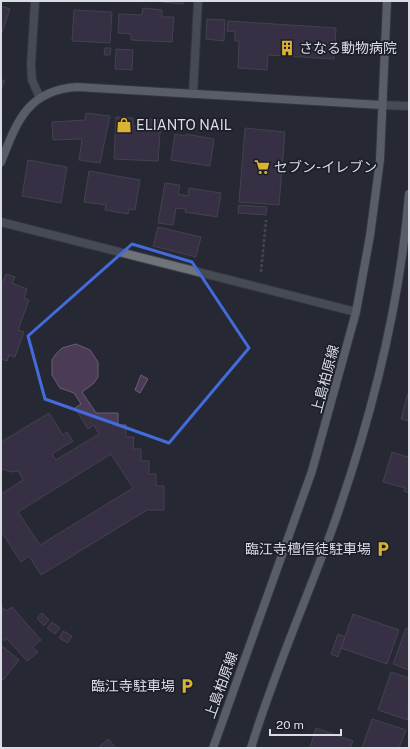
<svg xmlns="http://www.w3.org/2000/svg" width="410" height="749" font-family="'Public Sans','Noto Sans JP',sans-serif">
<style>
.building{fill:#4c3b57;stroke:#68606e;fill-rule:evenodd}
.lines{fill:none;stroke-linecap:round;stroke-linejoin:round}
.street-casing{stroke:#434550;stroke-width:10}
.secondary-casing{stroke:#434550;stroke-width:10}
.path{stroke:#666872;stroke-width:2.5;stroke-dasharray:3 2;stroke-linecap:butt}
.street{stroke:#6e7479;stroke-width:8}
.secondary{stroke:#959ea6;stroke-width:8}
.marked{fill:none;stroke:#436bdb;stroke-width:3;stroke-linejoin:round}
.labels{text-anchor:middle;stroke-width:3.5;stroke-linejoin:round;paint-order:stroke}
.poi-label{font-size:14px;fill:#dbdde5;stroke:#1c1e2a;text-anchor:start}
.street-label{font-size:14px;fill:#dbdde5;stroke:#1c1e2a}
</style>
<rect width="100%" height="100%" fill="#262834"/>
<path class="building" d="M163,1H183V4L162,2Z
M1,6L10,9L1,35Z
M143,8L162,10V17H174L172,42L131,40V34L118,33L119,14L142,15Z
M74,10L112,12L110,43L72,41Z
M207,19L225,20L224,41L206,39Z
M228,21L336,28L334,59L268,55L267,70L238,68L239,41H235V32L227,31Z
M105,48H111L110,55H104Z
M116,49L133,50L132,70L115,69Z
M1,79L5,81L1,89Z
M86,113L110,116L100,163L79,160L82,139L53,140L52,122L85,120Z
M116,117L133,118V126L144,127V119L161,120L158,161L114,159Z
M245,128L285,132L279,205L239,202Z
M175,134L186,136V134L214,139L210,166L171,160Z
M28,160L67,167L61,203L22,196Z
M89,171L140,180L135,210L129,209L128,214L105,210L106,205L84,202Z
M165,183L180,185L178,194L188,196L189,188L221,193L217,217L185,212L186,209L176,208L173,225L158,223Z
M239,205L267,207L266,215L238,213Z
M158,227L201,237L196,257L153,246Z
M6,274L15,277L12,283L27,289L24,298L29,300L18,330L24,332L15,357L9,355L7,361L1,359V287Z
M76,344L90,350L98,362V377L94,383L82,392L96,413H118V425H126V437H134L133,449H141V461H149V474H156V486H164V510H147L41,575L29,556L21,562L1,531V494L23,480L18,471L12,472L1,469V442L49,413L63,435L67,432L73,441L52,454L56,460L99,434L94,425L88,429L75,408L81,404L74,393L60,388L52,375V360L56,354L62,348ZM111,454L133,488L40,545L18,512Z
M141,375L148,379L140,393L135,390Z
M408,393H409V421L401,419Z
M392,452L408,457L409,453V493L404,491L405,488L383,482Z
M2,607L6,611L12,607L41,640L33,647L38,652L27,661L6,638L4,641L1,638Z
M42,613L49,620L44,626L37,618Z
M353,614L399,630L387,664L341,648Z
M52,622L60,628L55,634L47,628Z
M406,628L409,629V670L393,664Z
M63,631L72,636L68,643L59,638Z
M338,634L345,637L338,657L331,654Z
M1,645L19,660L3,680L1,678Z
M391,672L409,678L408,720L378,710Z
M372,719L406,730L399,748H362Z
M316,728L353,741L350,748H310Z
M108,739L116,748H98Z"/>
<g class="lines">
<defs>
<path id="street" d="M35,1L31,65L32,80L40,98
M193,94L198,1
M382,105L409,106
M1,222L356,312"/>
<path id="secondary" d="M1,162C17,121 28,90 77,87L382,105
M213,748L312,471L356,312L370,236L380,160L387,1
M251,748C274,672 307,599 334,524C371,419 400,306 409,194"/>
</defs>
<use href="#street" class="street-casing"/>
<use href="#secondary" class="secondary-casing"/>
<path class="path" d="M261,272L266,220"/>
<use href="#street" class="street"/>
<use href="#secondary" class="secondary"/>
</g>
<path d="M0 0H410V749H0ZM132,244L192,262L249,348L169,443L45,399L28,336Z" fill="#262834" fill-opacity=".55" fill-rule="evenodd"/>
<path class="marked" d="M132,244L192,262L249,348L169,443L45,399L28,336Z"/>
<defs>
<symbol id="building-bare" viewBox="-9 -9 18 18"><path d="M-4-6H4V6H1V3H-1V6H-4ZM-2.5-4.3h1.7v1.8h-1.7ZM.8-4.3h1.7v1.8H.8ZM-2.5-1h1.7V.8h-1.7ZM.8-1h1.7V.8H.8Z" fill="#dbb333" stroke="#1c1e2a" stroke-width="2.5" paint-order="stroke"/></symbol>
<symbol id="shop-bare" viewBox="-9 -9 18 18"><path d="M-5-2.5h2.3a2.7 3.5 0 0 1 5.4 0H5L5.5 6h-11ZM-1.5-2.5h3a1.5 2.3 0 0 0-3 0Z" fill="#dbb333" stroke="#1c1e2a" stroke-width="2.5" paint-order="stroke"/></symbol>
<symbol id="supermarket-bare" viewBox="-9 -9 18 18"><path d="M-6-5.5h2.5l.6 2H6L4.5 2H-2.5L-4.4-4H-6ZM-1.5 3.2a1.3 1.3 0 1 0 .1 0ZM3 3.2a1.3 1.3 0 1 0 .1 0Z" fill="#dbb333" stroke="#1c1e2a" stroke-width="2.5" paint-order="stroke"/></symbol>
<symbol id="parking-bare" viewBox="-9 -9 18 18"><path d="M-3.5-5.5H1a3.5 3.5 0 0 1 0 7H-1V5.5H-3.5ZM-1-3.4V-.6H.8a1.4 1.4 0 0 0 0-2.8Z" fill="#dbb333" stroke="#1c1e2a" stroke-width="2.5" paint-order="stroke"/></symbol>
</defs>
<g fill-rule="evenodd">
<use href="#building-bare" x="276" y="37" width="22" height="22"/>
<use href="#shop-bare" x="113" y="114" width="22" height="22"/>
<use href="#supermarket-bare" x="251" y="156" width="22" height="22"/>
<use href="#parking-bare" x="372" y="538" width="22" height="22"/>
<use href="#parking-bare" x="176" y="675" width="22" height="22"/>
</g>
<g class="labels">
<g class="poi-label">
<text x="299" y="53">さなる動物病院</text>
<text x="136" y="130">ELIANTO NAIL</text>
<text x="274" y="172">セブン-イレブン</text>
<text x="371" y="554" text-anchor="end">臨江寺檀信徒駐車場</text>
<text x="175" y="691" text-anchor="end">臨江寺駐車場</text>
</g>
<g class="street-label">
<text transform="translate(325 379) rotate(-75)" y="5">上島柏原線</text>
<text transform="translate(221 685) rotate(-70)" y="5">上島柏原線</text>
</g>
</g>
<rect width="410" height="749" fill="none" stroke="#dbdde5" stroke-width="4"/>
<path d="M270 729v6h71v-6" fill="none" stroke="#dbdde5" stroke-width="2"/>
<text x="276" y="729" font-size="12" fill="#dbdde5" stroke="#1c1e2a" stroke-width="3" paint-order="stroke">20 m</text>
</svg>
